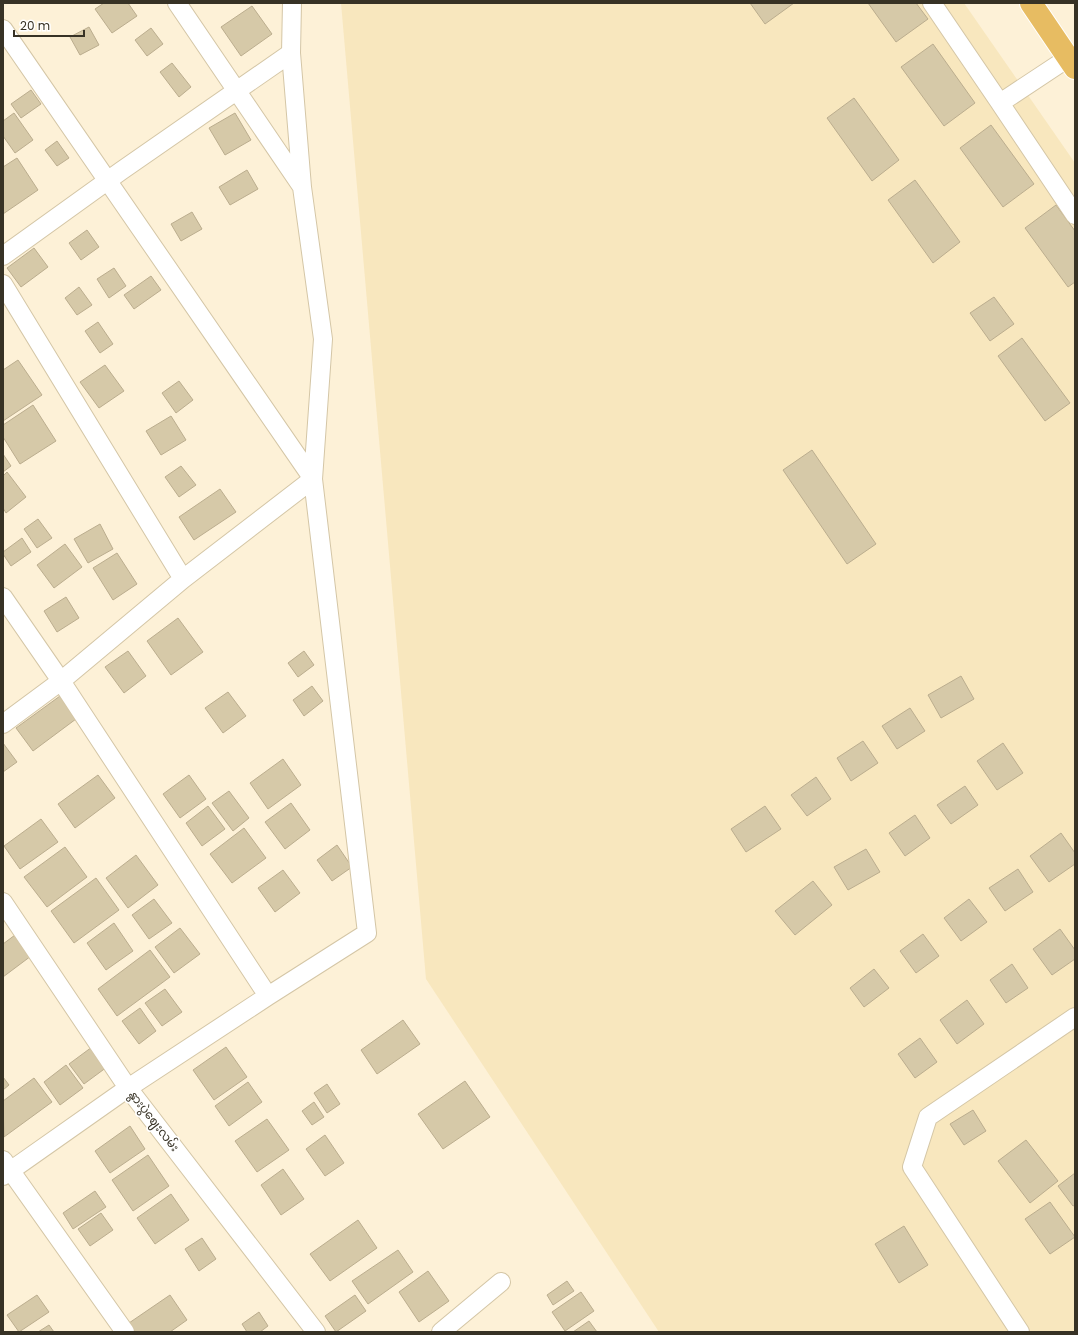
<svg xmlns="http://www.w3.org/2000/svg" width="1078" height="1335" font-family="Poppins,'Noto Sans Myanmar',sans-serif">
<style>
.built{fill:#f8e7be}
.building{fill:#d6c9a8;stroke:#bbad8e}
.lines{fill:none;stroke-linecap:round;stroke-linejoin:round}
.minor-casing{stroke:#d4c6a6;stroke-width:20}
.trunk-casing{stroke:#fff;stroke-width:24}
.minor{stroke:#fff;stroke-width:18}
.trunk{stroke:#e7bc62;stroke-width:22}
.labels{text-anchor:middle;stroke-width:3.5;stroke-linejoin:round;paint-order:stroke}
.street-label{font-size:12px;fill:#373225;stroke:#fff}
</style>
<rect width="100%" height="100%" fill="#fdf1d7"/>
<path class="built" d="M341,3H964L1075,163V1332H659L426,979Z"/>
<path class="building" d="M104,3H128L137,16L112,33L95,9Z
M750,3H794L765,24Z
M868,3H916L928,19L896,42Z
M252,6L272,34L241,56L221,27Z
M89,27L99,45L80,55L70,37Z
M151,28L163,44L147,56L135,40Z
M933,44L975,103L944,126L901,67Z
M172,63L191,87L179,97L160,72Z
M31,90L41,104L21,118L11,104Z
M854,98L899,160L872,181L827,118Z
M14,113L33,140L15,153L3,136V121Z
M235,113L251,140L225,155L209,128Z
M991,125L1034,184L1003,207L960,148Z
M57,141L69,158L57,166L45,150Z
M17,158L38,190L3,214V167Z
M247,170L258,189L230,205L219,187Z
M915,180L960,242L933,263L888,200Z
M1056,205L1075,231V282L1068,287L1025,228Z
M192,212L202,229L181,241L171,224Z
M87,230L99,247L81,260L69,243Z
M34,248L48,267L21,287L7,268Z
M114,268L126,286L109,298L97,279Z
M151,276L161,290L134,309L124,295Z
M79,287L92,305L77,315L65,298Z
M994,297L1014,324L990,341L970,313Z
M98,322L113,344L100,353L85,331Z
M1022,338L1070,403L1045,421L998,356Z
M18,360L42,395L3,421V370Z
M105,365L124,391L99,408L80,382Z
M179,381L193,400L176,413L162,393Z
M33,405L56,441L20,464L3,437V425Z
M171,416L186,440L161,455L146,431Z
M812,450L876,544L847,564L783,470Z
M3,454L11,466L3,472Z
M181,466L196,485L179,497L165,477Z
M7,472L26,497L6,513L3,508V476Z
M220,489L236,512L194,540L179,517Z
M38,519L52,538L37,548L24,529Z
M100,524L113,549L88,563L74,539Z
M22,538L31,552L11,566L3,554V552Z
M65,544L82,567L54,588L37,565Z
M117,553L137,584L113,600L93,568Z
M66,597L79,618L57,632L44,611Z
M178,618L203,652L171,675L147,641Z
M128,651L146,676L124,693L105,667Z
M304,651L314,665L298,677L288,663Z
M961,676L974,699L941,718L928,695Z
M312,686L323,701L304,716L293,700Z
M228,692L246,716L223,733L205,708Z
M60,696L76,719L33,751L16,728Z
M910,708L925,731L897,749L882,726Z
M863,741L878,763L851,781L837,758Z
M3,743L17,762L3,772Z
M1003,743L1023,773L997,790L977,761Z
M283,759L301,785L268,809L250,783Z
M98,775L115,798L75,828L58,804Z
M189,775L206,799L180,818L163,794Z
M816,777L831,799L807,816L791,795Z
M965,786L978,805L951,824L937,805Z
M229,791L249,818L233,831L212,803Z
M291,803L310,830L285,849L265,822Z
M208,806L225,829L202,846L186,823Z
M765,806L781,829L746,852L731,829Z
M915,815L930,838L905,856L889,833Z
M41,819L58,842L20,869L4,846Z
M244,828L266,858L232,883L210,854Z
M1061,833L1075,853V864L1049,882L1030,856Z
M337,845L352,867L332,881L317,860Z
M65,847L87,877L47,907L24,877Z
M866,849L880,872L848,890L834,867Z
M136,855L158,885L128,908L106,878Z
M1018,869L1033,892L1005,911L989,888Z
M283,870L300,893L275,912L258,888Z
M96,878L119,910L74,943L51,911Z
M813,881L832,905L795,935L775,911Z
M154,899L172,923L149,939L132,915Z
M969,899L987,922L961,941L944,918Z
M114,923L133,951L106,970L87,943Z
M180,928L200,954L174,973L155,947Z
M1060,929L1075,950V959L1052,975L1033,949Z
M923,934L939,956L916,973L900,951Z
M15,935L31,956L3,977V944Z
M150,950L170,977L117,1016L98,989Z
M1012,964L1028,988L1006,1003L990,980Z
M874,969L889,988L864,1007L850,988Z
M165,989L182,1012L162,1026L145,1003Z
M967,1000L984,1024L957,1044L940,1020Z
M140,1008L156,1031L139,1044L122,1021Z
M403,1020L420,1044L377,1074L361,1050Z
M920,1038L937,1062L915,1078L898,1054Z
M92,1047L107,1067L84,1084L69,1064Z
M226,1047L247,1077L214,1100L193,1070Z
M66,1065L83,1088L60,1105L44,1082Z
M3,1077L9,1085L3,1090Z
M34,1078L52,1102L4,1137L3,1101Z
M465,1081L490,1117L443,1149L418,1114Z
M248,1082L262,1102L229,1126L215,1106Z
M327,1084L340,1104L327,1113L314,1093Z
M314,1102L324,1117L312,1125L302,1111Z
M973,1110L986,1131L964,1145L950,1124Z
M267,1119L289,1150L257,1172L235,1141Z
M130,1126L145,1149L110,1173L95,1151Z
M325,1135L344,1163L325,1176L306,1149Z
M1026,1140L1058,1181L1030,1203L998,1161Z
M148,1155L169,1186L133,1211L112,1180Z
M283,1169L304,1199L281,1215L261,1185Z
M1075,1173V1205L1073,1206L1058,1186Z
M95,1191L106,1207L73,1229L63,1213Z
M171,1194L189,1220L155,1244L137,1218Z
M1050,1202L1075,1237L1050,1254L1025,1219Z
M101,1213L113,1230L90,1246L78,1229Z
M358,1220L377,1248L330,1281L310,1254Z
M904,1226L928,1265L899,1283L875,1244Z
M202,1238L216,1259L199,1271L185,1249Z
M398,1250L413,1272L368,1304L352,1281Z
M428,1271L449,1301L419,1322L399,1292Z
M567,1281L574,1291L553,1305L547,1295Z
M581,1292L594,1311L565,1331L552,1312Z
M37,1295L49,1312L19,1332L7,1315Z
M170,1295L187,1320L170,1332H135L129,1323Z
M355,1295L366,1311L336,1332L325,1316Z
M259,1312L268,1326L260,1332H247L242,1324Z
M589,1321L597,1332H573Z
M49,1325L54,1332H38Z"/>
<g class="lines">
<defs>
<path id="minor" d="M177,3L302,187
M932,3L1000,103L1068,58
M3,29L313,479L367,933L268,996L128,1088L3,1176
M1000,103L1075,215
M3,256L121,171L291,53
M3,284L183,579
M3,597L61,681L268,996
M3,724L61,681L183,579L313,479L323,339L302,187L291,53L292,3
M3,902L128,1088L316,1332
M3,1160L125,1332
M441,1332L501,1282
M1020,1332L912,1167L928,1117L1075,1017"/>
<path id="trunk" d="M1031,3L1075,68"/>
</defs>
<use href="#minor" class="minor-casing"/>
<use href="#trunk" class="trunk-casing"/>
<use href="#minor" class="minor"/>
<use href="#trunk" class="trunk"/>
</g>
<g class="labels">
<g class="street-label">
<text transform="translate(154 1121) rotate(52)" y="4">နွားပွဲဈေးလမ်း</text>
</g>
</g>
<rect width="1078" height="1335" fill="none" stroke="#373225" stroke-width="8"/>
<path d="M14 30v6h70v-6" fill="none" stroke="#373225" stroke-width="2"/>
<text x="20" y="30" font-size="12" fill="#373225" stroke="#ffffff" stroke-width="3" paint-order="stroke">20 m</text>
</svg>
